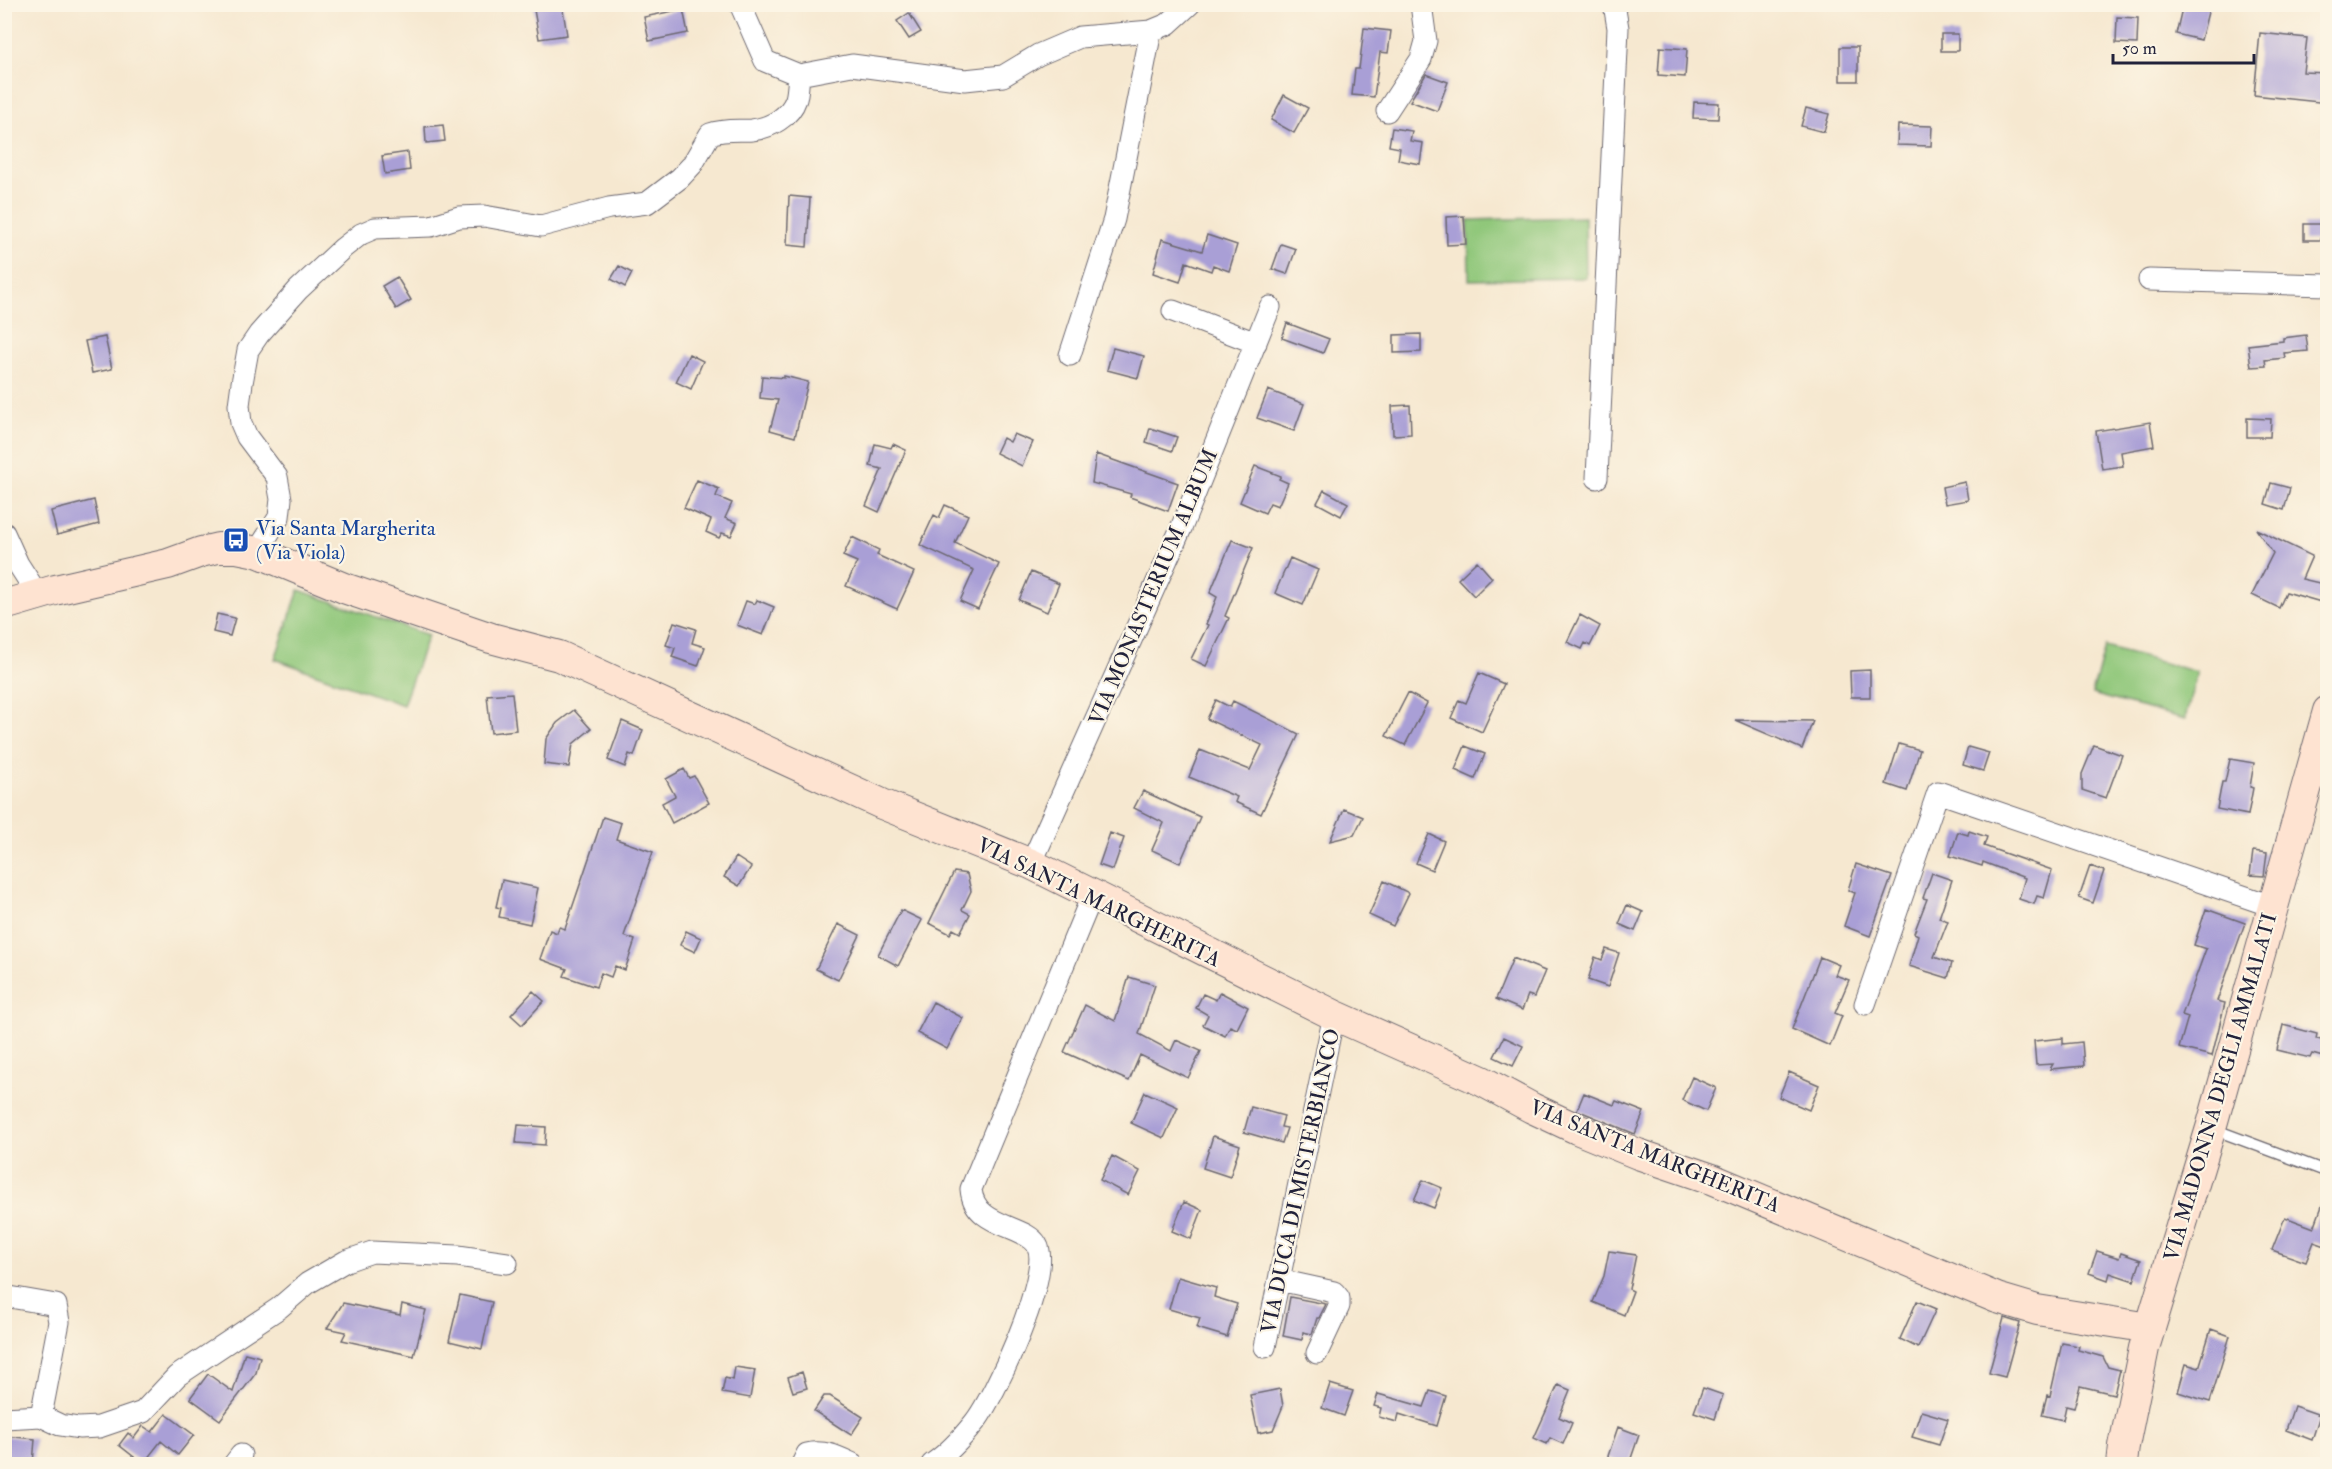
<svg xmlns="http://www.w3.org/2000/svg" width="2332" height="1469" font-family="'IM FELL Double Pica',serif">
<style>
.green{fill:#90c77a;stroke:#59745a;stroke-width:1.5}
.building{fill:#a99fd6}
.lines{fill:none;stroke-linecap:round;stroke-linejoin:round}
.lane-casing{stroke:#6c676f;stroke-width:13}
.street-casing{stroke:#6c676f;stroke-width:23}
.secondary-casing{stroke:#6c676f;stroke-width:32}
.lane{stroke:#fff;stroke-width:10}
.street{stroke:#fff;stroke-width:21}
.secondary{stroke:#fee3d1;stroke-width:30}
.labels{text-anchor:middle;stroke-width:4.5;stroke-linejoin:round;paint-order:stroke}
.transit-label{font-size:21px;fill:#164399;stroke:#fcf5e5;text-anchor:start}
.street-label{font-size:21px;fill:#22223b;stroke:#fcf5e5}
</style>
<rect width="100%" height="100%" fill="#fcf5e5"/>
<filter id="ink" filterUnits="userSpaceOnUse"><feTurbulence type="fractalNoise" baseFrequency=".0167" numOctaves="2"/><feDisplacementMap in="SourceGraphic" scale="12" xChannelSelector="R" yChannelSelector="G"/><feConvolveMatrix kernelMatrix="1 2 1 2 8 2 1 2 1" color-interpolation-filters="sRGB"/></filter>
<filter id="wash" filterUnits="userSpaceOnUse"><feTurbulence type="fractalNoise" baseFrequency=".008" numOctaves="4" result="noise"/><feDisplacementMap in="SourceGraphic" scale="24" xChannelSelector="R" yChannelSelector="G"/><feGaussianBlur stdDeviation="1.35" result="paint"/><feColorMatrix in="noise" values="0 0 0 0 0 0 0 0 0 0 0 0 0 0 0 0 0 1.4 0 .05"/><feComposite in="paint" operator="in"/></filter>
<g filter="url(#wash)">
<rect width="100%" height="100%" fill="#f6e8d0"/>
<path class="green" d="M1585,217L1586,278L1469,280L1468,220Z
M299,590L428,635L403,705L275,659Z
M2105,647L2197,672L2185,719L2092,694Z"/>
<g id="blocks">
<path class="building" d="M533,4H562L567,35L539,39Z
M2183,4H2210L2201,40L2176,34Z
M683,9L688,33L649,41L644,17Z
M909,13L921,32L909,39L897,21Z
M2117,17L2138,18L2137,44L2116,43Z
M1364,28L1391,31L1388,53L1380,52L1374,97L1352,95L1355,69H1359Z
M2260,33L2307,38L2303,72L2328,73V103L2254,95Z
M1941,34H1958V51H1941Z
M1660,47L1687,49L1685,77L1658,75Z
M1840,47H1858V81H1840Z
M1426,74L1448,82L1437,111L1410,101Z
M1284,95L1308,108L1294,133L1271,120Z
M1694,102L1719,103L1718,119L1693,118Z
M1806,108L1829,114L1824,132L1801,126Z
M443,125L445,141L426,143L425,127Z
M1898,125L1932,126L1931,146L1897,145Z
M1392,128L1412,131L1410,141L1423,143L1420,164L1398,160L1400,148L1389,146Z
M408,152L410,170L385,174L382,156Z
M789,196L810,198L807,247L787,245Z
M1464,216L1466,244L1447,245L1446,217Z
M2304,224H2321V240H2304Z
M1207,235L1237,245L1229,271L1213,265L1211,271L1186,262L1180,282L1153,273L1162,239L1202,251Z
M1281,244L1296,249L1287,274L1272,269Z
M619,266L632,273L625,287L611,279Z
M397,277L411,300L396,309L382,286Z
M1287,323L1329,339L1323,353L1282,338Z
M1421,334V352L1394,353V335Z
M2306,335L2308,351L2284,353L2285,358L2265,360L2266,366L2251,367L2248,345L2283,341V338Z
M105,337L112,369L92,373L85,341Z
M1113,348L1144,356L1138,378L1107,370Z
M689,354L703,361L691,389L676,382Z
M762,376L784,378V376L808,382L795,437L770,430L778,400L760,398Z
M1268,390L1304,404L1294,431L1257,418Z
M1410,405L1411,434L1393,435L1392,406Z
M2247,418L2271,419L2270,437H2247Z
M2150,422L2154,446L2121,452L2123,466L2102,469L2096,431Z
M1150,428L1177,437L1172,451L1146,442Z
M1014,434L1033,442L1022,466L996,453L1003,438L1010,442Z
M875,444L891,448L893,444L906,450L879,512L866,506L882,469L870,466Z
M1096,454L1178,483L1168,511L1130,497L1131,494L1092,483Z
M1255,466L1281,476L1279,479L1288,483L1278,506L1270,503L1265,513L1240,502Z
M697,480L719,489L716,496L732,503L725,518L737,523L731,536L722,533L719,538L706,532L711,520L684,508Z
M1965,482L1968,500L1945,504L1942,487Z
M2271,483L2290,488L2284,510L2265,504Z
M1324,490L1348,503L1341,516L1317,503Z
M94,500L99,524L57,535L51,511Z
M945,505L968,515L955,543L999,564L978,609L960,601L974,570L920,545L934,515L939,518Z
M2256,529L2312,556L2302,579L2328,585V604L2286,592L2279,608L2252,595L2273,553Z
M852,537L879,550L877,555L914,572L897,609L846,586L857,562L843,556Z
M1232,540L1253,548L1225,616L1229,618L1206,666L1191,659L1208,625L1206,624L1217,597L1210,593Z
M1290,558L1318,570L1303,605L1275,593Z
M1477,561L1492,578L1474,596L1458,579Z
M1031,572L1059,584L1047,612L1019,600Z
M757,600L774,607L763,635L737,625L746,601L755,604Z
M217,614L235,618L230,636L213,632Z
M1580,615L1600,626L1590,646L1585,643L1582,649L1567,642Z
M674,622L696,629L692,643L705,647L698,666L672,657L675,648L666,645Z
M1870,670V697H1851L1850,671Z
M1479,673L1504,684L1482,732L1451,718L1459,700L1466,703Z
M512,693L516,730L491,733L487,695Z
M1408,693L1427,703L1405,745L1386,736Z
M1216,700L1230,707L1233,701L1299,734L1261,814L1235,802L1237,797L1189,777L1200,750L1250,770L1262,745L1207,719Z
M574,710L591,729L573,744L569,767L544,764L546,739L557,723Z
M1735,720L1813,721L1802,749Z
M622,721L643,730L634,756L629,754L625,767L608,760Z
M1899,744L1920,750L1907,791L1886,784Z
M2094,745L2122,755L2106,798L2082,790V774Z
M1465,746L1485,754L1475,779L1455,770Z
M1968,747L1989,753L1983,771L1963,765Z
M2230,759L2254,763L2250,787L2253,788L2248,815L2217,809L2222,782H2225Z
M684,769L689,778L694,776L709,803L672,823L662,803L675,796L666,779Z
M1143,791L1200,817L1180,863L1152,850L1164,823L1134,808Z
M1344,809L1363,817L1354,835L1330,841Z
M603,817L621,823L616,839L653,852L624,936L635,940L625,970L615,966L611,977L601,973L596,987L564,976L567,969L540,959L550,930L557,933L559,927L565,929Z
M1969,831L1987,837L1984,846L2052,870L2044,898L2037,896L2034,904L2019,899L2025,878L1983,862L1982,866L1950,856L1958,832L1968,835Z
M1110,833L1124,838L1113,870L1099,865Z
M1429,834L1444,841L1432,870L1416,863Z
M2253,851L2267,853L2264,876L2250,875Z
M736,857L751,867L739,886L724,877Z
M1856,864L1892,876L1870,936L1844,926L1855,893L1848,890Z
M2090,866L2104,871L2093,903L2079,898Z
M954,872L967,874L971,891L962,910L970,914L960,933L953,929L950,934L929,923Z
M1932,873L1952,880L1939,918L1948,921L1934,957L1952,963L1948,978L1909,966L1918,935L1914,933L1927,899L1923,898Z
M502,880L538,888L530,924L499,917L501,908L496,907Z
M1384,881L1409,893L1393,926L1369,915Z
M1627,905L1643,912L1635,931L1619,924Z
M2206,909L2245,923L2217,1001L2225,1003L2212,1056L2179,1048L2188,1017L2182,1015L2206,949L2194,945Z
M901,910L922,920L898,966L878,955Z
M838,924L860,935L838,980L816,969Z
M686,931L701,938L695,952L680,945Z
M1606,949L1619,953L1608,987L1588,980L1595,957L1602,960Z
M1820,957L1839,965L1835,975L1849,980L1835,1013L1842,1016L1830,1046L1792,1029Z
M1513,958L1545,971L1534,997L1528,995L1522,1010L1496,999Z
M1129,977L1155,985L1139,1034L1171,1051L1176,1040L1201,1051L1188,1078L1140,1055L1129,1081L1064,1052L1085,1005L1115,1021Z
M533,991L544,1001L522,1025L511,1015Z
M1220,992L1248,1007L1237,1029L1230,1026L1225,1036L1203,1025L1208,1015L1196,1008L1203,994L1216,1000Z
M933,1002L963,1018L947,1049L917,1033Z
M2283,1025L2317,1034L2316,1039L2327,1041L2323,1057L2312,1054L2310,1058L2277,1050Z
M1504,1037L1523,1046L1513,1066L1494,1057Z
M2063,1038V1044L2082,1042L2084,1066L2050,1069L2053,1064L2036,1065L2034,1041Z
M1789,1072L1819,1085L1809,1110L1779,1097Z
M1692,1077L1716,1088L1706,1111L1682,1100Z
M1145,1092L1178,1107L1164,1138L1131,1123Z
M1584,1093L1614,1105L1616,1101L1644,1112L1635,1134L1577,1110Z
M1251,1107L1284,1116L1281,1127L1287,1128L1282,1143L1244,1132Z
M518,1125L546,1127L545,1145L516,1143Z
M1213,1136L1240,1145L1230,1177L1203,1168Z
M1112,1156L1140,1171L1128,1195L1100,1180Z
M1423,1180L1442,1188L1434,1208L1414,1200Z
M2326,1195L2328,1196V1247L2314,1242L2306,1262L2272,1250L2285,1217L2314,1228Z
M1184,1202L1202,1210L1191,1239L1172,1231Z
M1609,1251L1636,1255L1629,1289L1633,1291L1624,1315L1593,1302L1604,1276Z
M2097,1251L2119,1258L2121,1253L2141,1260L2134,1281L2110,1273L2108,1280L2089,1273Z
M1178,1277L1216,1288L1214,1297L1237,1304L1227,1337L1197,1328L1200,1318L1169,1309Z
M460,1295L492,1302L482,1349L449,1341Z
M1290,1297L1326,1304L1319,1318H1317L1312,1334L1303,1332L1302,1340L1283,1336Z
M1917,1301L1936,1309L1918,1348L1900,1339Z
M343,1303L400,1315L402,1304L426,1310L414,1356L342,1340L346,1332L327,1328Z
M2004,1318L2020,1323L2005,1377L1989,1373Z
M2211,1329L2230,1336L2210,1402L2178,1392L2186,1364L2199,1368Z
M2062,1343L2079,1346L2078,1350L2103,1357L2108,1367L2120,1370L2114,1394L2080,1386L2074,1408L2066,1406L2063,1420L2042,1415L2047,1395L2050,1396Z
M245,1353L260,1357L256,1373L220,1420L190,1398L208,1374L233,1392Z
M735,1367L755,1370L750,1398L722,1393L725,1378L733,1380Z
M802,1372L807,1388L793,1392L788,1377Z
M1330,1384L1353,1391L1344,1416L1322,1408Z
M1558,1385L1570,1390L1559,1417L1572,1423L1563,1444L1550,1438L1547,1444L1534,1438Z
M1703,1388L1723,1395L1715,1419L1694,1412Z
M1280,1389L1283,1406L1273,1430L1258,1433L1250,1395Z
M1430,1391L1446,1396L1437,1426L1399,1414L1397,1422L1379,1417L1381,1408L1374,1406L1378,1394L1424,1407Z
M824,1396H830L863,1417L851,1435L814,1411Z
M2294,1406L2320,1415L2312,1440L2286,1430Z
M1921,1411L1948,1419L1939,1445L1912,1437Z
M166,1414L194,1435L178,1455L161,1441L143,1464L119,1445L128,1433L134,1438L143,1426L152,1432Z
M1618,1427L1639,1435L1629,1464L1607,1459Z
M4,1436L35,1439L33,1464H4Z"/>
</g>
</g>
<g filter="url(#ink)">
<use href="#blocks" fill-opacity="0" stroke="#6c676f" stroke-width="1.5"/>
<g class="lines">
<defs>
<path id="lane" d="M2213,1129L2328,1172"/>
<path id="street" d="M740,4L765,61L799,75
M1387,111L1421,59L1426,41L1421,4
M2149,280L2328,285
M1173,311L1256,343
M1070,355L1114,219L1151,31
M1597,478L1618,28L1614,4
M4,533L18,564L38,595
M257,552L279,517L281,499L277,477L247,437L241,423L239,405L242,383L248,350L259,334L298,290L343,248L361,234L375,228L431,226L459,217L484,216L541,226L609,208L647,203L680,178L692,165L710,134C724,129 737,131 752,130C770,128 790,117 796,99C798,92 798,83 799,75L852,65L965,80L1003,76L1038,55L1080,37L1151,31L1168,24L1190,4
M1031,864L1182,526L1270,307
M1865,1004L1938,792L2272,906
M1279,1280L1334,1292L1339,1298V1306L1317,1353
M4,1296L56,1305L59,1322L41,1416
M1265,1347L1334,1015
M4,1418L41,1416L60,1425L79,1428L99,1427L143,1412L177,1376L279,1308L308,1283L346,1261L372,1252L458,1256L507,1263
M234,1464L241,1455
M802,1464L807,1454C825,1450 838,1457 853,1464
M932,1464C947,1454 962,1438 974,1423C994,1399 1053,1272 1037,1245C1025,1224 974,1228 971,1189L1092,896"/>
<path id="secondary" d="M4,605L55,590L168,564L201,552L218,548H237L257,552L344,588L491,638L559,656L882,804L1031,864L1334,1015L1482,1081L1532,1108L1577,1129L1638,1154L1712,1179L1997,1298L2037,1310L2150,1328
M2122,1464L2124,1446L2144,1348L2211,1128L2328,711"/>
</defs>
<use href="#lane" class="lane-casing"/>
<use href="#street" class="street-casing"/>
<use href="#secondary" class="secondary-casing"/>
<use href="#lane" class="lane"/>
<use href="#street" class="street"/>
<use href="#secondary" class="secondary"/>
</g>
</g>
<defs>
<symbol id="bus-square" viewBox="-11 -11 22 22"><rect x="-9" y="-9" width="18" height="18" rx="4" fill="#1a4fb4" stroke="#fcf5e5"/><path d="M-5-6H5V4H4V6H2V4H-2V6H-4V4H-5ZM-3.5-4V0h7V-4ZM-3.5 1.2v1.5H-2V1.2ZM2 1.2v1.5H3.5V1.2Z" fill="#fff"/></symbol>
</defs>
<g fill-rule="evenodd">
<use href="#bus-square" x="221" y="525" width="30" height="30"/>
</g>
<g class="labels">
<g class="transit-label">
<text x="256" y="535">Via Santa Margherita<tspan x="256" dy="24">(Via Viola)</tspan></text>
</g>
<g class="street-label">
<text transform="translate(1153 587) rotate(-67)" y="7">VIA MONASTERIUM ALBUM</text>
<text transform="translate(1099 902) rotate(26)" y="7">VIA SANTA MARGHERITA</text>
<text transform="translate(2220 1087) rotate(-74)" y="7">VIA MADONNA DEGLI AMMALATI</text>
<text transform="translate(1655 1156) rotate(22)" y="7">VIA SANTA MARGHERITA</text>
<text transform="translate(1300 1181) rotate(-78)" y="7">VIA DUCA DI MISTERBIANCO</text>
</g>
</g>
<rect width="2332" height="1469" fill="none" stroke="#fcf5e5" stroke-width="24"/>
<path d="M2113 54v9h141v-9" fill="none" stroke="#22223b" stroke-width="3"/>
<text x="2122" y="54" font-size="18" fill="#22223b" stroke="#fcf5e5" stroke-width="4.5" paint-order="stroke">50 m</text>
</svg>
